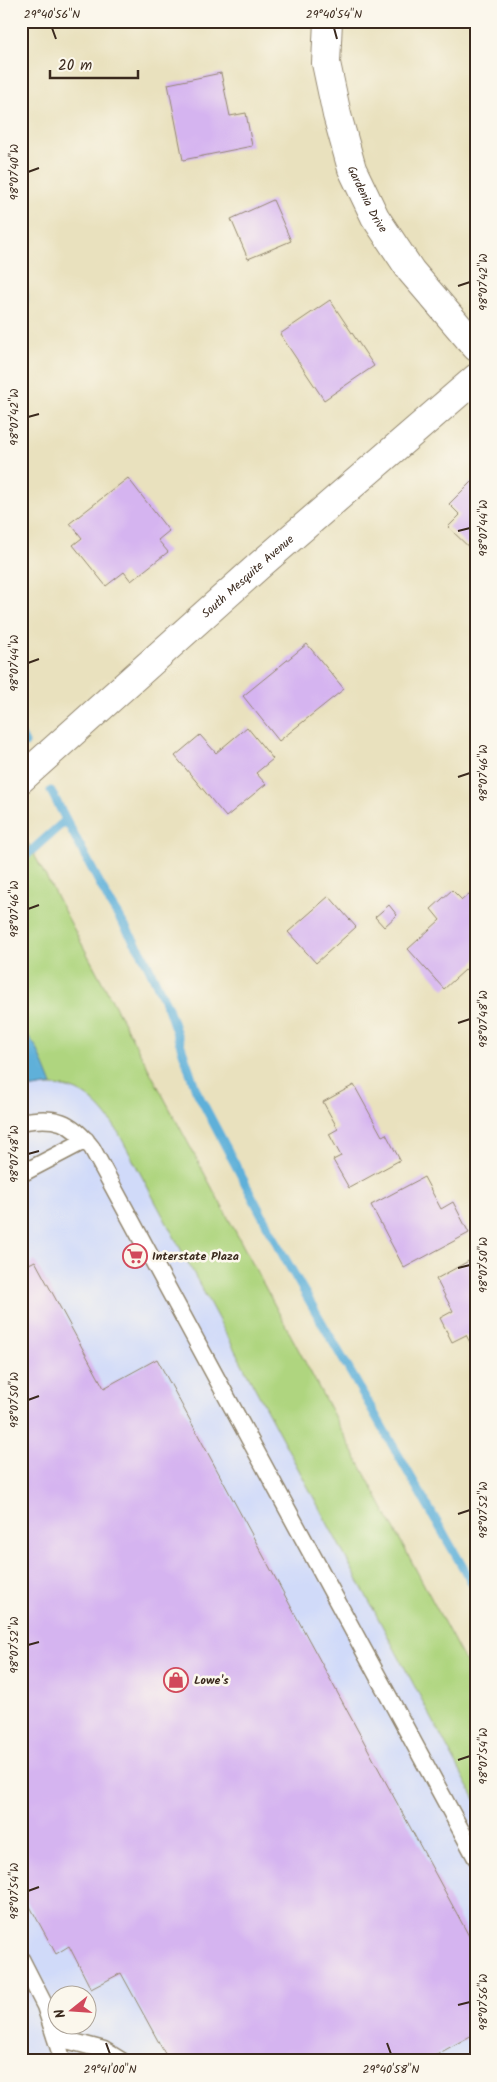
<svg xmlns="http://www.w3.org/2000/svg" width="497" height="2082" font-family="Kalam,sans-serif">
<style>
.built{fill:#d0daf9;fill-rule:evenodd}
.green{fill:#afd57f;stroke:#75804e}
.water{fill:#5eb0d9;stroke:#4c6d7c}
.lines{fill:none;stroke-linecap:round;stroke-linejoin:round}
.stream{stroke:#5eb0d9;stroke-width:9}
.building{fill:#d5b4f0}
.lane-casing{stroke:#92866e;stroke-width:19}
.street-casing{stroke:#92866e;stroke-width:30}
.lane{stroke:#fff;stroke-width:16}
.street{stroke:#fff;stroke-width:28}
.ticks{fill:none;stroke:#3b2a1e;stroke-width:2}
.labels{text-anchor:middle;stroke-width:5;stroke-linejoin:round;paint-order:stroke}
.street-label{font-size:12px;fill:#3b2a1e;stroke:#fbf7ec}
.poi-label{font-size:12px;font-weight:bold;fill:#3b2a1e;stroke:#fbf7ec;text-anchor:start}
.neatline{fill:none;stroke:#3b2a1e;stroke-width:2}
.ticks-label{font-size:12px;text-anchor:middle;fill:#3b2a1e}
</style>
<rect width="100%" height="100%" fill="#fbf7ec"/>
<filter id="ink" filterUnits="userSpaceOnUse"><feTurbulence type="fractalNoise" baseFrequency=".02" numOctaves="2"/><feDisplacementMap in="SourceGraphic" scale="10" xChannelSelector="R" yChannelSelector="G"/><feConvolveMatrix kernelMatrix="1 2 1 2 8 2 1 2 1" color-interpolation-filters="sRGB"/></filter>
<filter id="wash" filterUnits="userSpaceOnUse"><feTurbulence type="fractalNoise" baseFrequency=".0096" numOctaves="4" result="noise"/><feDisplacementMap in="SourceGraphic" scale="20" xChannelSelector="R" yChannelSelector="G"/><feGaussianBlur stdDeviation="1.12" result="paint"/><feColorMatrix in="noise" values="0 0 0 0 0 0 0 0 0 0 0 0 0 0 0 0 0 1.4 0 .05"/><feComposite in="paint" operator="in"/></filter>
<g filter="url(#wash)">
<rect width="100%" height="100%" fill="#e9e1be"/>
<path class="built" d="M21,830L476,1682V2061H21ZM58,1994H88V2024H58Z"/>
<path class="green" d="M21,830L476,1682V1801L117,1130C90,1090 68,1079 21,1090Z"/>
<path class="water" d="M21,1026L37,1048L52,1085L21,1090Z"/>
<g class="lines">
<path class="stream" d="M21,268L24,297L21,330
M21,735L25,743
M51,791L110,903L143,955L168,1008L196,1090L283,1255L476,1590
M21,860L66,820"/>
</g>
<g id="blocks">
<path class="building" d="M221,73L230,116L246,113L252,146L183,160L168,84Z
M273,200L291,241L248,259L231,219Z
M330,300L374,366L324,400L280,334Z
M476,477V554L448,527L460,515L449,504Z
M128,478L169,531L158,540L168,552L131,581L124,572L106,586L73,545L82,538L70,523Z
M307,644L344,689L279,741L243,696Z
M247,727L273,759L256,773L266,784L226,817L175,756L200,735L216,753Z
M476,888V960L444,989L408,949L440,920L431,909L452,890L462,900Z
M329,896L356,927L316,963L288,932Z
M389,905L397,915L384,927L375,917Z
M354,1085L382,1136L386,1134L400,1160L349,1188L333,1160L341,1156L329,1134L338,1129L323,1102Z
M424,1177L441,1209L453,1202L469,1233L404,1268L371,1205Z
M476,1257V1353L466,1335L452,1342L440,1318L453,1311L436,1279Z
M35,1261L104,1388L157,1359L476,1949V2033L425,2061H169L121,1973L91,1989L69,1946L56,1954L21,1890V1268Z"/>
</g>
</g>
<g filter="url(#ink)">
<use href="#blocks" fill-opacity="0" stroke="#92866e" stroke-width="1"/>
<g class="lines">
<defs>
<path id="lane" d="M21,1122C55,1115 71,1121 92,1148L476,1858
M21,1174L86,1140
M21,1959L45,2006L63,2061
M55,2037L104,2050L122,2061"/>
<g id="street">
<path id="s1" d="M328,21L326,63L337,115L352,169L375,217L411,271L476,347"/>
<path id="s2" d="M21,779L261,564L476,378"/>
</g>
</defs>
<use href="#lane" class="lane-casing"/>
<use href="#street" class="street-casing"/>
<use href="#lane" class="lane"/>
<use href="#street" class="street"/>
</g>
</g>
<path class="ticks" d="M52,28L56,39M334,28L337,39M28,172L39,168M458,286L470,282M28,417L39,414M458,531L470,528M28,663L39,659M458,777L470,773M28,909L39,905M458,1023L470,1019M28,1154L39,1151M458,1268L470,1265M28,1400L39,1396M458,1514L470,1510M28,1645L39,1642M458,1760L470,1756M28,1891L39,1887M458,2005L470,2002M106,2043L110,2054M387,2043L391,2054"/>
<defs>
<symbol id="supermarket-ring" viewBox="-11 -11 22 22"><circle r="9.5" fill="#fbf7ec" stroke="#d1495b" stroke-width="1.5"/><path d="M-6-5.5h2.5l.6 2H6L4.5 2H-2.5L-4.4-4H-6ZM-1.5 3.2a1.3 1.3 0 1 0 .1 0ZM3 3.2a1.3 1.3 0 1 0 .1 0Z" fill="#d1495b"/></symbol>
<symbol id="shop-ring" viewBox="-11 -11 22 22"><circle r="9.5" fill="#fbf7ec" stroke="#d1495b" stroke-width="1.5"/><path d="M-5-2.5h2.3a2.7 3.5 0 0 1 5.4 0H5L5.5 6h-11ZM-1.5-2.5h3a1.5 2.3 0 0 0-3 0Z" fill="#d1495b"/></symbol>
</defs>
<g fill-rule="evenodd">
<use href="#supermarket-ring" x="121" y="1242" width="28" height="28"/>
<use href="#shop-ring" x="162" y="1666" width="28" height="28"/>
</g>
<g class="labels">
<g class="street-label">
<text dy="4" stroke="none"><textPath href="#s1" startOffset="185">Gardenia Drive</textPath></text>
<text dy="4" stroke="none"><textPath href="#s2" startOffset="304">South Mesquite Avenue</textPath></text>
</g>
<g class="poi-label">
<text x="152" y="1260">Interstate Plaza</text>
<text x="194" y="1684">Lowe's</text>
</g>
</g>
<rect width="497" height="2082" fill="none" stroke="#fbf7ec" stroke-width="55"/>
<g transform="translate(72 2010) rotate(253)"><circle r="24" fill="#fbf7ec" stroke="#aea59a"/>
<path d="M0-4L9 19L0 12L-9 19Z" fill="#d1495b"/>
<text y="-8" font-size="14" font-weight="bold" text-anchor="middle" fill="#3b2a1e">N</text>
</g>
<path d="M50 70v8h88v-8" fill="none" stroke="#3b2a1e" stroke-width="2.5"/>
<text x="58" y="70" font-size="15" fill="#3b2a1e" stroke="#fbf7ec" stroke-width="4" paint-order="stroke">20 m</text>
<rect x="28" y="28" width="442" height="2026" class="neatline"/>
<g class="ticks-label">
<text x="52" y="18">29°40'56"N</text>
<text x="334" y="18">29°40'54"N</text>
<text transform="translate(14 172) rotate(-90)" y="4">98°07'40"W</text>
<text transform="translate(483 282) rotate(-90)" y="4">98°07'42"W</text>
<text transform="translate(14 417) rotate(-90)" y="4">98°07'42"W</text>
<text transform="translate(483 528) rotate(-90)" y="4">98°07'44"W</text>
<text transform="translate(14 663) rotate(-90)" y="4">98°07'44"W</text>
<text transform="translate(483 773) rotate(-90)" y="4">98°07'46"W</text>
<text transform="translate(14 909) rotate(-90)" y="4">98°07'46"W</text>
<text transform="translate(483 1019) rotate(-90)" y="4">98°07'48"W</text>
<text transform="translate(14 1154) rotate(-90)" y="4">98°07'48"W</text>
<text transform="translate(483 1265) rotate(-90)" y="4">98°07'50"W</text>
<text transform="translate(14 1400) rotate(-90)" y="4">98°07'50"W</text>
<text transform="translate(483 1510) rotate(-90)" y="4">98°07'52"W</text>
<text transform="translate(14 1645) rotate(-90)" y="4">98°07'52"W</text>
<text transform="translate(483 1756) rotate(-90)" y="4">98°07'54"W</text>
<text transform="translate(14 1891) rotate(-90)" y="4">98°07'54"W</text>
<text transform="translate(483 2002) rotate(-90)" y="4">98°07'56"W</text>
<text x="110" y="2073">29°41'00"N</text>
<text x="391" y="2073">29°40'58"N</text>
</g>
</svg>
